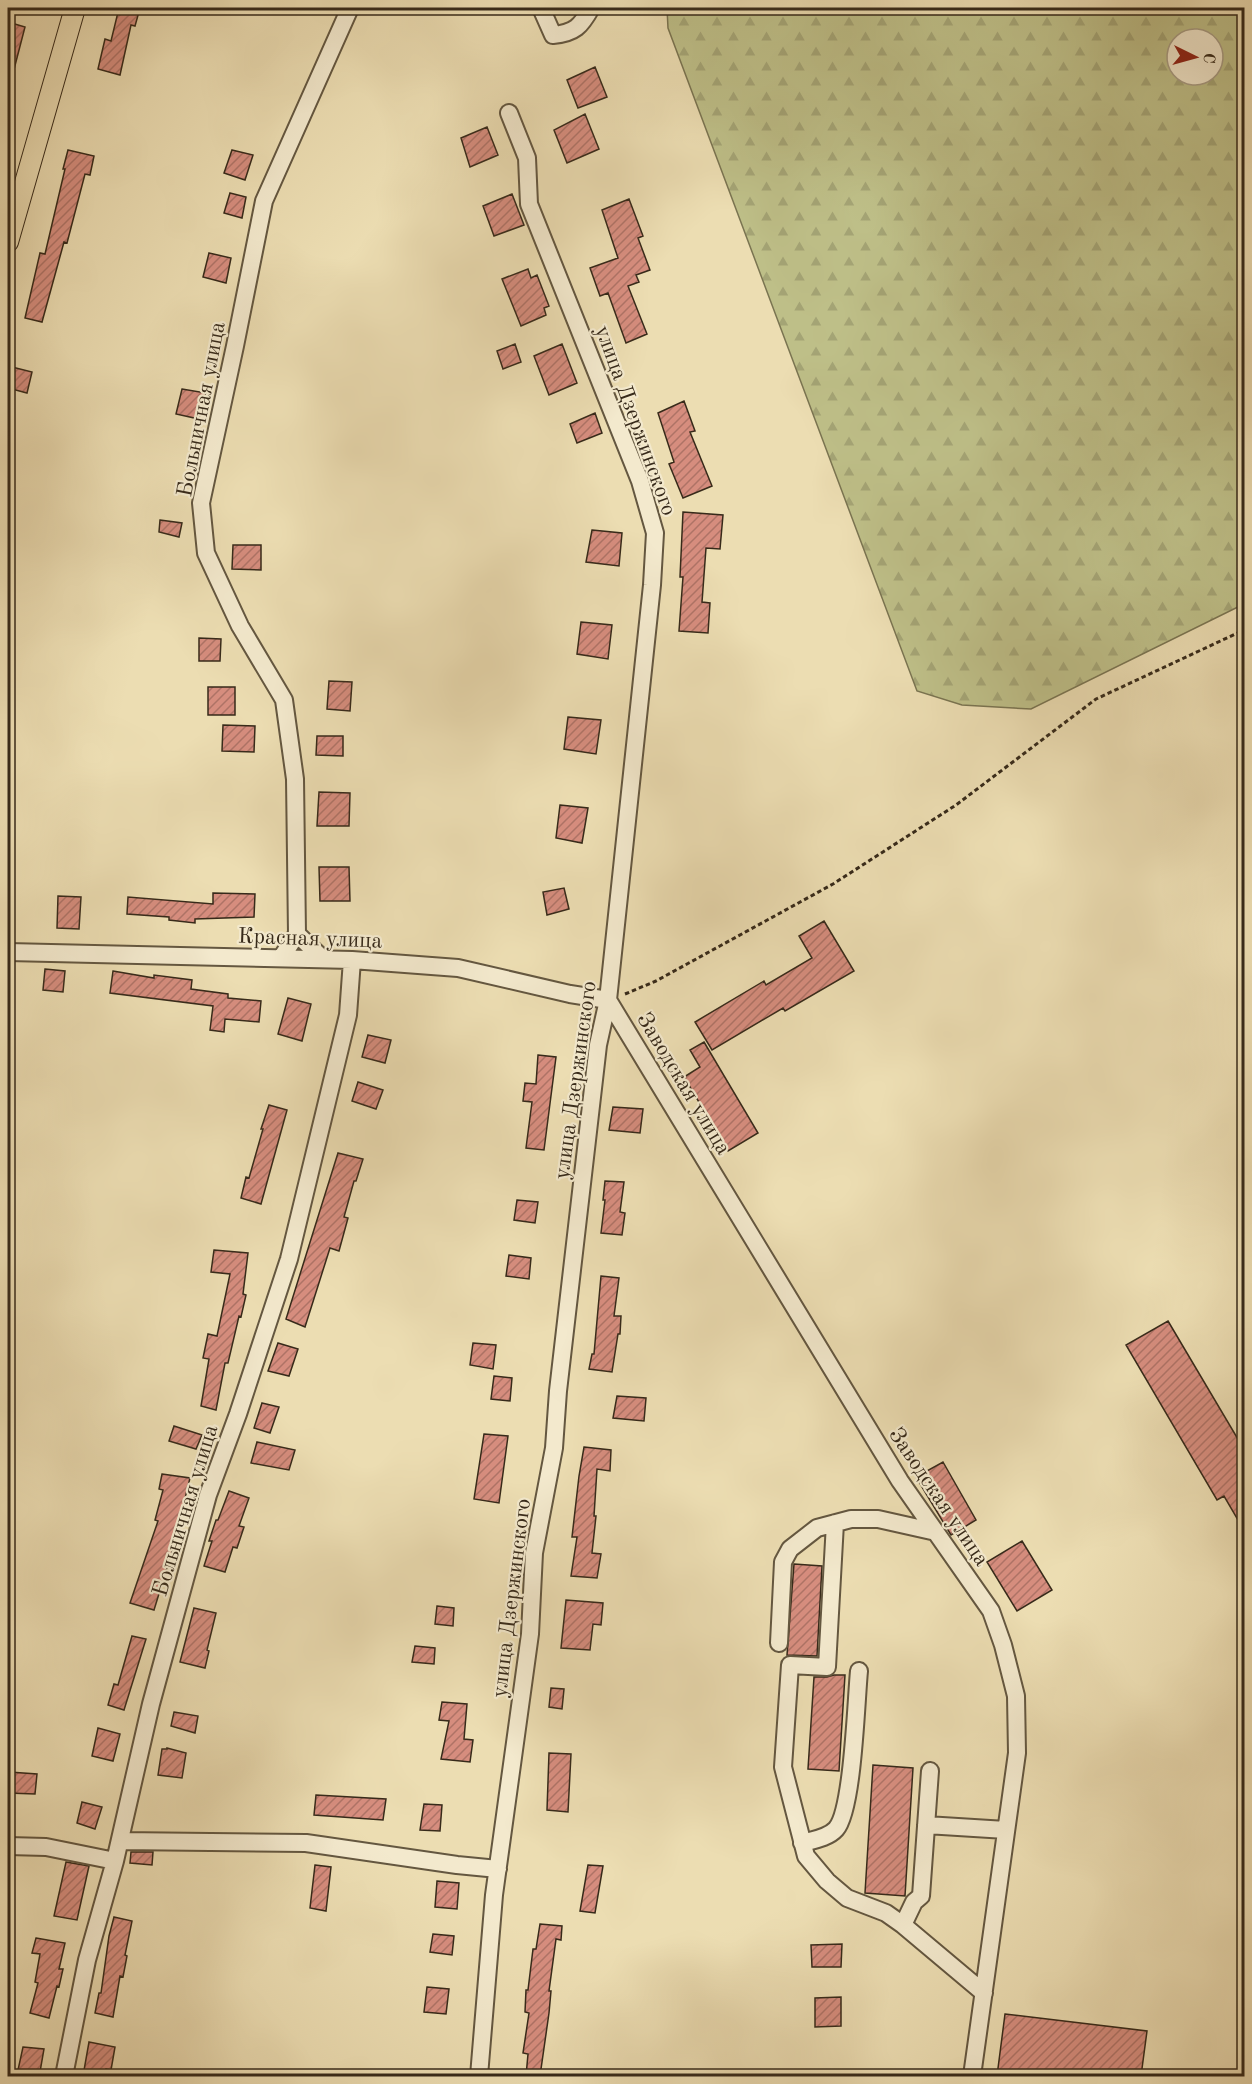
<svg xmlns="http://www.w3.org/2000/svg" width="1252" height="2084" font-family="'Old Standard TT',serif">
<style>
.forest{fill:url(#forest-firs);stroke:#7a7451;stroke-width:1.5;fill-rule:evenodd}
.building{fill:url(#building-hatch);stroke:#372a1a;stroke-width:1.5}
.lines{fill:none;stroke-linecap:round;stroke-linejoin:round}
.minor-casing{stroke:#645740;stroke-width:20}
.major-casing{stroke:#372a1a;stroke-width:22}
.path{stroke:#372a1a;stroke-width:3;stroke-dasharray:4.5 3;stroke-linecap:butt}
.minor{stroke:#f3e9cd;stroke-width:16}
.major{stroke:#ecddb2;stroke-width:20}
.labels{text-anchor:middle;stroke-width:4.5;stroke-linejoin:round;paint-order:stroke}
.street-label{font-size:22px;fill:#372a1a;stroke:#f3e9cd}
</style>
<defs>
<pattern id="forest-firs" width="22" height="20" patternUnits="userSpaceOnUse" patternTransform="scale(1.5)"><rect width="22" height="20" fill="#bebf88"/><path d="M5 1l3.5 6h-7zM16 11l3.5 6h-7z" fill="#a4a475"/></pattern>
<pattern id="building-hatch" width="6" height="6" patternUnits="userSpaceOnUse" patternTransform="scale(1.5)"><rect width="6" height="6" fill="#d68d7e"/><path d="M-1 1l2-2M0 6l6-6M5 7l2-2" fill="none" stroke="#ae7366"/></pattern>
</defs>
<rect width="100%" height="100%" fill="#ecddb2"/>
<filter id="stains"><feTurbulence type="fractalNoise" baseFrequency=".00333" numOctaves="4"/><feColorMatrix values="0 0 0 0 .2 0 0 0 0 .09 0 0 0 0 .02 0 0 0 .5 -.17"/></filter>
<radialGradient id="worn" r=".72"><stop offset=".6" stop-color="#630" stop-opacity="0"/><stop offset="1" stop-color="#630" stop-opacity=".3"/></radialGradient>
<path class="forest" d="M667,8H1244V604L1031,709L962,705L917,691L668,28ZM1177,39H1213V75H1177Z"/>
<path class="building" d="M119,8H140L135,26L131,25L120,75L98,69L105,39L111,41Z
M8,22L25,27L12,77L8,76Z
M595,67L607,97L578,108L567,80Z
M585,114L599,149L567,163L554,130Z
M487,127L498,155L470,167L461,138Z
M68,150L94,156L90,175L85,174L67,243L64,242L42,322L25,318L40,253L45,254L65,169H63Z
M232,150L253,155L245,180L224,173Z
M230,193L246,197L242,218L224,213Z
M512,194L524,225L494,236L483,206Z
M629,199L643,236L638,238L650,270L636,275L639,282L628,286L647,334L626,343L608,293L600,296L590,268L618,258L602,210Z
M209,253L231,258L226,283L203,277Z
M528,269L531,278L537,275L549,306L544,308L546,315L521,326L502,279Z
M515,344L521,362L503,369L497,351Z
M562,344L577,383L549,395L534,356Z
M8,366L32,372L27,393L8,388Z
M182,389L206,393L199,419L176,414Z
M684,401L695,431L690,432L712,486L683,498L669,464L674,462L658,413Z
M595,413L602,433L577,443L570,424Z
M683,512L723,515L720,549L706,548L702,602L710,603L708,633L679,631L683,577H680Z
M160,520L182,523L179,537L159,532Z
M592,530L622,533L619,566L586,562Z
M233,545H261V570L232,569Z
M581,622L612,625L608,659L577,654Z
M199,638L221,639L220,661H199Z
M329,681L352,682L350,711L327,709Z
M208,687H235V715H208Z
M568,717L601,720L596,754L564,749Z
M223,725L255,726L254,752L222,751Z
M317,736H343V756L316,755Z
M319,792L350,793L349,826H317Z
M560,805L588,808L582,843L556,838Z
M319,867H349L350,901H320Z
M564,888L569,909L547,915L543,892Z
M213,893L255,894L254,917L195,919V923L169,920V917L127,914L128,897L213,904Z
M58,896L81,897L79,929L57,928Z
M824,921L854,971L785,1011L783,1008L712,1050L695,1022L764,981L766,985L812,958L799,936Z
M45,969L65,971L63,992L43,990Z
M113,971L154,978V975L192,980L191,989L228,994V998L261,1001L259,1022L225,1019L224,1032L210,1030L213,1006L110,993Z
M288,998L311,1004L302,1041L278,1034Z
M368,1035L391,1040L385,1063L362,1057Z
M704,1042L758,1133L728,1151L684,1077L700,1067L690,1050Z
M538,1055L556,1057L544,1150L526,1148L532,1102L523,1101L525,1083L536,1084Z
M358,1082L383,1090L376,1109L352,1101Z
M269,1105L287,1110L261,1204L241,1198L246,1177L249,1178L263,1129H261Z
M613,1107L643,1109L640,1133L609,1130Z
M338,1153L363,1159L356,1181H354L344,1217L348,1218L339,1251L330,1248L305,1327L286,1319Z
M605,1181L624,1182L620,1212L625,1213L622,1235L601,1233L605,1200H603Z
M517,1200L538,1202L535,1223L514,1220Z
M214,1250L248,1253L243,1294L246,1295L241,1317L239,1316L228,1363H225L216,1410L201,1406L209,1359L203,1358L208,1334L217,1336L230,1274L211,1272Z
M509,1255L531,1258L529,1279L506,1276Z
M601,1276L619,1278L614,1316H621L620,1334H618L612,1372L589,1369L592,1354H594Z
M1168,1321L1245,1451V1532L1224,1496L1217,1500L1126,1345Z
M278,1343L298,1349L289,1376L268,1371Z
M473,1343L496,1345L493,1369L470,1365Z
M494,1376L512,1378L510,1401L491,1399Z
M617,1396L646,1398L644,1421L613,1418Z
M262,1403L279,1407L270,1433L254,1428Z
M174,1426L202,1435L196,1449L169,1441Z
M484,1434L508,1436L499,1503L474,1499Z
M257,1442L295,1450L289,1470L251,1463Z
M584,1447L611,1450L610,1471L597,1469L594,1516H596L592,1553L601,1554L597,1578L571,1576L577,1537H572L579,1476Z
M943,1462L976,1520L951,1535L916,1477Z
M162,1474L190,1478L173,1548L154,1610L130,1603L158,1521L155,1520L163,1490L159,1489Z
M229,1491L249,1498L239,1526L244,1527L237,1548L233,1547L225,1572L204,1566L212,1541H209L216,1520H218Z
M1022,1541L1052,1590L1017,1611L987,1562Z
M794,1564L822,1566L817,1656L787,1655Z
M566,1600L603,1603L601,1625L593,1624L590,1650L561,1648Z
M437,1606L454,1608L453,1626L435,1624Z
M194,1608L216,1613L207,1650L209,1651L205,1668L180,1662Z
M132,1636L146,1639L124,1710L108,1705L114,1684L118,1685Z
M415,1646L435,1648L434,1664L412,1662Z
M834,1675H845L839,1771L808,1769L814,1677H827Z
M551,1688L564,1689L562,1709L549,1707Z
M442,1702L467,1704L464,1739L473,1740L470,1762L441,1759L449,1721L439,1720Z
M174,1712L198,1716L195,1733L171,1726Z
M98,1728L120,1734L113,1761L92,1756Z
M167,1748L186,1753L182,1778L158,1775L162,1749H167Z
M549,1753L571,1754L568,1812L547,1810Z
M873,1765L913,1768L905,1896L865,1893Z
M9,1772L37,1774L35,1794L8,1793Z
M316,1795L386,1799L383,1820L314,1815Z
M82,1802L102,1807L95,1829L77,1823Z
M424,1804L442,1805L440,1831L420,1830Z
M131,1852H153L152,1865L130,1863Z
M66,1862L89,1866L77,1920L54,1916Z
M315,1865L331,1867L326,1911L310,1908Z
M588,1865L603,1866L595,1913L580,1911Z
M437,1881L459,1883L457,1909L435,1907Z
M114,1917L132,1921L125,1955L127,1956L123,1977L120,1976L113,2017L95,2013L99,1993H101L109,1936Z
M540,1924L562,1926L561,1940L556,1939L549,1991H551L549,2013L540,2076H526L528,2054L523,2053L529,2013L525,2012L526,1990H528L533,1949H536Z
M433,1934L454,1936L452,1955L430,1952Z
M36,1938L65,1943L59,1969H63L59,1987L57,1986L49,2018L30,2013L38,1983L35,1982L40,1954L32,1953Z
M842,1944L841,1967H812L811,1945Z
M427,1987L449,1989L446,2014L424,2012Z
M841,1997V2026L815,2027V1998Z
M1005,2014L1147,2031L1141,2076H997Z
M89,2042L115,2047L111,2070L106,2069L105,2076H83Z
M23,2047L44,2049L40,2072L18,2070Z"/>
<g class="lines">
<defs>
<path id="minor" d="M541,8L553,35C575,33 581,26 591,8
M297,934L323,959
M8,952L352,960L458,968L570,994L608,1000L900,1481L991,1611L1003,1645L1016,1696L1017,1753L972,2076
M281,958L297,934L295,779L284,700L240,626L206,553L201,503L235,346L264,201L350,8
M835,1523L827,1667L790,1665L783,1767L806,1856L827,1881L847,1898L886,1913L903,1925L984,1993
M779,1643L783,1562L790,1549L817,1528L851,1519H878L936,1532
M926,1825L1006,1830
M120,1841L306,1843L457,1865L498,1869
M802,1843C813,1840 828,1838 836,1829C853,1810 856,1701 859,1671
M8,1846L46,1847L115,1861
M903,1925L914,1902L921,1896L930,1771
M64,2076L87,1960L115,1861L151,1704L208,1495L238,1414L289,1259L348,1015L352,960
M479,2076L494,1895L530,1634L534,1553L554,1448L558,1391L598,1045L608,1000L652,585L655,533L640,481L529,204L527,158L509,113"/>
<path id="major" d="M8,242L75,8"/>
</defs>
<use href="#minor" class="minor-casing"/>
<use href="#major" class="major-casing"/>
<path class="path" d="M625,994L656,981L833,884L956,805L1096,699L1244,630"/>
<use href="#minor" class="minor"/>
<use href="#major" class="major"/>
</g>
<g class="labels">
<g class="street-label">
<text transform="translate(200 409) rotate(-79)" y="8">Больничная улица</text>
<text transform="translate(637 420) rotate(70)" y="8">улица Дзержинского</text>
<text transform="translate(310 937) rotate(2)" y="8">Красная улица</text>
<text transform="translate(574 1080) rotate(-82)" y="8">улица Дзержинского</text>
<text transform="translate(685 1083) rotate(59)" y="8">Заводская улица</text>
<text transform="translate(940 1496) rotate(56)" y="8">Заводская улица</text>
<text transform="translate(184 1510) rotate(-73)" y="8">Больничная улица</text>
<text transform="translate(510 1598) rotate(-83)" y="8">улица Дзержинского</text>
</g>
</g>
<rect width="1252" height="2084" fill="none" stroke="#ecddb2" stroke-width="30"/>
<rect x="9" y="9" width="1234" height="2066" fill="none" stroke="#372a1a" stroke-width="3"/>
<rect x="15" y="15" width="1222" height="2054" fill="none" stroke="#372a1a" stroke-width="1.5"/>
<g transform="translate(1195 57) rotate(95)"><circle r="28" fill="#f3e9cd" stroke="#a89d85" stroke-width="1.5"/>
<path d="M0-4.5L10 22L0 15L-10 22Z" fill="#8f2418"/>
<text y="-9" font-size="16" font-weight="bold" text-anchor="middle" fill="#372a1a">С</text>
</g>
<rect width="100%" height="100%" filter="url(#stains)"/>
<rect width="100%" height="100%" fill="url(#worn)"/>
</svg>
